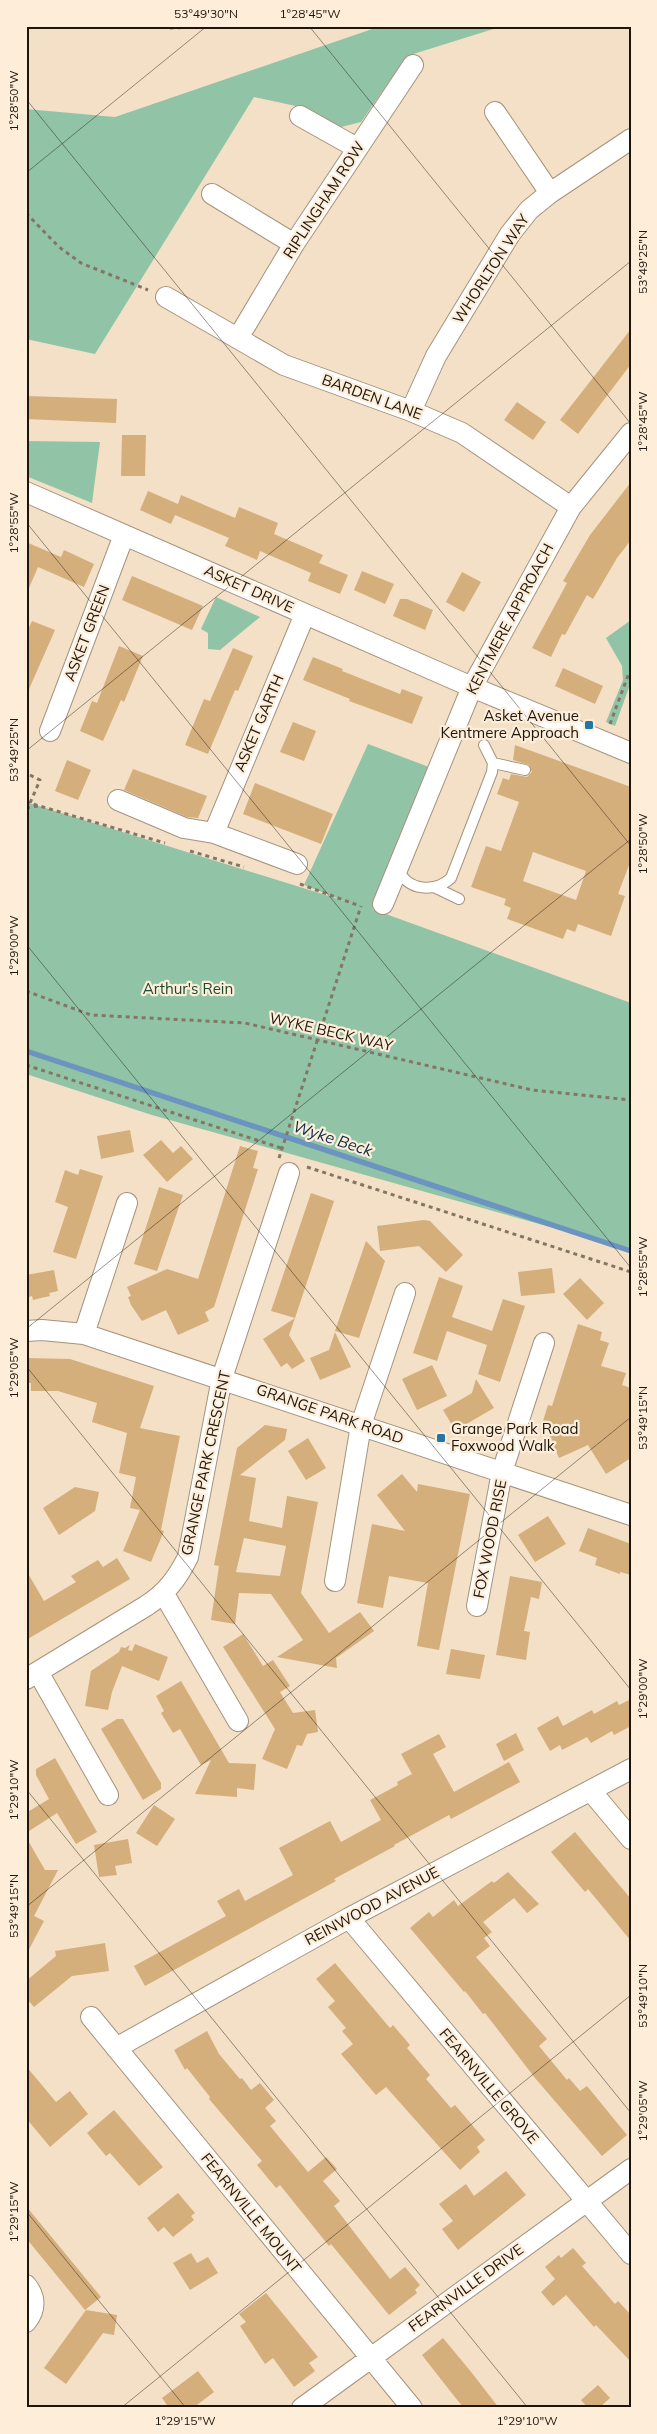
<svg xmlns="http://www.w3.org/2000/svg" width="657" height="2434" font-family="Mulish,sans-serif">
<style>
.green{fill:#91c4a6}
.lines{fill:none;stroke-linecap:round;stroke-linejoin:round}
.stream{stroke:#6b95c0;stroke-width:5.5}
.building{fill:#d4af7c;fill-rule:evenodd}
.lane-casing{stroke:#a5937c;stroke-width:12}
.street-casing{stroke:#a5937c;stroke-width:22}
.path{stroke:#837665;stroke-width:3;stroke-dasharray:4 4;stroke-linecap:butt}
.lane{stroke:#fff;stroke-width:10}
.street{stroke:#fff;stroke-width:20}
.ticks{fill:none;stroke:#1d160d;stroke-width:1;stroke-opacity:0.45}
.poi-dot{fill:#2377a7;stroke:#fdedd9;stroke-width:2}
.labels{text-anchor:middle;stroke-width:4.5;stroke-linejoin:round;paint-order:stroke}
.street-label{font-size:15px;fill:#1d160d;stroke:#fdedd9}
.poi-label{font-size:15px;fill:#1d160d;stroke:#fdedd9;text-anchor:end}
.park-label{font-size:15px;fill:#1b4931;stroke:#fdedd9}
.water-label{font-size:16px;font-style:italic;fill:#0a2b49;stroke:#fdedd9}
.neatline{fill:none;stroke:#1d160d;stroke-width:2}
.ticks-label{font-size:12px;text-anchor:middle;fill:#1d160d}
</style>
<rect width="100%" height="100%" fill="#f3e0c7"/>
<path class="green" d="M381,26H503L407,56L361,122L337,128L305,108L254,97L95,354L26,339V109L115,117Z
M26,441L100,442L92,503L26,476Z
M216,597L260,617L220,650L208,649V633L201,629Z
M631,620V682L615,726L606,722L623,680L622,666L606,638Z
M368,744L437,770L383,904L372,909L631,1003V1253L614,1245L152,1115L26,1074V802L345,901L304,885Z"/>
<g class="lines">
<path class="stream" d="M26,1051L631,1251"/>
</g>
<path class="building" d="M631,329V364L578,434L560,420Z
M26,396L117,399L116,423L26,419Z
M517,402L546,422L533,440L504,420Z
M122,435H146L145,476H121Z
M631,482V540L617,558L593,599L587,595L565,635L562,634L551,657L532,648L567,583L563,581L590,535Z
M148,491L178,504L181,495L235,518L239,507L278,523L274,534L323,555L319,563L348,575L340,594L308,581L311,573L260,551L257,560L225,546L229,538L175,515L171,524L140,510Z
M26,542L61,557L64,550L94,564L84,587L38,567L26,595Z
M362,571L394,584L385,604L354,590Z
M462,572L481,582L464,612L446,602Z
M132,576L203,606L192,630L122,600Z
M400,599H407L433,610L425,630L393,616Z
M32,621L55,630L26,696V634Z
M119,646L143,656L124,702L121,700L103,741L80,731L92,701L97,703Z
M233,648L253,656L238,691L235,690L208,754L185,745L204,699L210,701Z
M313,657L343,669L342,671L400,694L402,689L423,697L412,724L349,701L350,699L303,680Z
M563,668L603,686L595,704L555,686Z
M293,722L316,731L304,761L280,752Z
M515,745L631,787V860L618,894L625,896L611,936L578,924L575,932L567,929L563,939L507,919L511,908L504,905L506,899L471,887L486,846L501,851L519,802L497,794L503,778L509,780L511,774L527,777L532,772L529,765L513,760ZM533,852L586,871L576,900L523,881Z
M67,760L91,770L78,800L55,791Z
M133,769L207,796L198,818L187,817L124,790Z
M255,783L333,814L321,844L243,814Z
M130,1130L134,1152L101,1159L97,1136Z
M161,1140L173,1153L181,1146L193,1159L167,1182L143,1155Z
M240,1146L258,1151L253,1168L258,1169L214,1307L205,1312L209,1321L178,1335L166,1310L142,1321L131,1305L128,1297L131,1296L127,1287L167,1269L198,1279Z
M80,1169L103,1176L76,1259L53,1252L68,1207L55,1202L65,1170L78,1175Z
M159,1187L183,1195L157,1271L134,1264Z
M311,1193L334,1201L295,1318L271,1311Z
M424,1220L430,1221L463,1255L446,1272L419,1246L380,1251L377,1226Z
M366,1241L385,1261L359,1338L335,1331Z
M552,1268L555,1293L521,1296L518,1272Z
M54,1270L58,1291L49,1293L50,1296L41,1298L33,1300L32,1296L26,1298V1275Z
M439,1277L463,1286L452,1317L492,1331L503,1299L525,1306L500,1382L478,1374L487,1345L447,1331L437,1361L413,1353Z
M580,1278L604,1303L587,1320L563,1294Z
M295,1318L289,1335L305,1361L292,1369L287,1363L281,1367L263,1339Z
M578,1324L602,1332L600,1340L609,1343L601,1366L626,1373L622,1385L631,1388V1458L606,1474L588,1445L559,1458L543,1421L548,1405L552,1406Z
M335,1332L351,1367L320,1380L310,1358L329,1350Z
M26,1358L70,1359L154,1386L140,1428L180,1436L161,1530L164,1531L151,1562L123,1551L140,1510L130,1508L136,1477L119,1473L127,1433L92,1422L97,1403L58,1391H31V1383H26Z
M432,1365L447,1396L417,1410L402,1379Z
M476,1379L494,1408L463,1426L459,1421L452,1425L443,1410L472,1393Z
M265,1425L287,1429L285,1440L240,1475L256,1478L249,1521L282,1528L287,1496L318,1502L301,1593L329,1633L360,1612L374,1631L336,1658L337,1668L277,1657L303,1640L271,1594L239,1593L235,1624L211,1620L219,1566L214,1565L237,1448ZM244,1538L286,1546L280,1576L236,1572Z
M308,1438L326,1468L306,1480L288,1451Z
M402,1474L417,1492L418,1484L470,1494L439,1650L417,1646L428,1583L389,1576L383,1608L357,1603L372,1524L405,1531L377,1495Z
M75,1487L99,1492L95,1511L59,1535L43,1508Z
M548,1516L566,1544L535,1562L518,1535Z
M588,1528L631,1544V1575L620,1572V1574L595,1565L597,1558L579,1551Z
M117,1558L130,1579L26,1640V1570L44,1601L76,1582L71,1576L98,1560L103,1567Z
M510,1576L542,1582L539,1599L531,1597L524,1631L530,1632L526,1660L496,1655Z
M243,1634L263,1666L273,1660L290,1686L280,1692L293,1713L315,1710L318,1732L307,1734L302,1746L297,1745L287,1769L262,1759L275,1729L223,1647Z
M135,1644L168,1657L159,1681L122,1666L112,1692L108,1710L85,1706L91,1671L119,1652L121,1647L125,1648L130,1645L128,1650L132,1651Z
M451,1649L485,1655L480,1679L446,1674Z
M181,1681L229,1763L256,1764L254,1790L237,1788V1797L195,1794L211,1760L201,1765L180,1729L173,1733L161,1713L164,1711L156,1696Z
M631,1699V1726L614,1735L612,1731L591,1743L587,1737L562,1750L560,1745L550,1751L537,1728L558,1716L563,1726L592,1710L594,1714L617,1701L619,1705Z
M117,1719H123L161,1783V1789L143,1800L101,1729Z
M516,1733L524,1750L504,1761L496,1744Z
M439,1734L446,1747L433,1754L454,1792L509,1762L520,1782L451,1819L449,1815L394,1845L395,1846L334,1879L336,1881L145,1986L134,1966L226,1916L217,1901L239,1889L245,1901L293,1875L279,1848L330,1821L341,1842L381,1820L370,1800L398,1785L397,1782L412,1774L401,1754Z
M55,1758L97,1832L76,1844L57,1813L26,1833V1813L49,1799L36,1775V1769Z
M154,1805L175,1819L157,1846L136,1833Z
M575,1832L631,1899V1941L588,1889L585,1892L551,1852Z
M26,1837L45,1870H58L34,1916L44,1921L26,1955Z
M128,1839L132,1863L115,1866L117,1875L99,1877L94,1845Z
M508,1872L539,1904L527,1913L514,1898L483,1922L492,1932L484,1938L490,1946L476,1957L547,2039L539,2046L567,2080L569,2078L580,2091L587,2086L627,2135L602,2156L535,2078L485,2013L483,2014L465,1991L464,1992L410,1928L429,1912L433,1917L454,1900L458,1906L492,1881L494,1883Z
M105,1943L109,1971L72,1976L34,2007L26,1998V1981L56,1956L55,1951Z
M335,1963L390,2028L393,2025L410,2045L407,2048L430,2075L426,2079L451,2108L455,2105L485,2140L477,2147L480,2152L460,2170L386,2087L376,2095L341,2054L353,2044L342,2031L346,2028L328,2007L335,2001L316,1979Z
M207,2031L219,2054L240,2079L242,2078L251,2090L260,2083L274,2100L265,2108L276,2121L270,2126L308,2172L326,2157L337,2169L323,2181L340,2201L334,2206L390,2279L405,2267L420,2285L415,2290L417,2293L389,2315L331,2244L329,2246L280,2185L276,2188L257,2165L262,2161L209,2099L210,2097L187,2068L185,2070L174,2050Z
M26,2066L56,2102L70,2091L88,2114L50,2147L26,2118Z
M114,2110L163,2167L139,2186L110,2153L106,2156L87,2133Z
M506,2171L526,2195L458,2250L442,2229L453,2221L439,2204L466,2184L474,2196Z
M178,2193L195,2213L191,2216L194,2220L173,2237L164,2227L158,2232L147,2218Z
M26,2206L101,2297L85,2310L26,2238Z
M573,2248L586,2263L582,2266L615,2304L618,2301L631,2315V2362L596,2325L594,2327L566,2295L553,2306L541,2292L555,2279L545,2267L559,2255L561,2258Z
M191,2253L197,2263L208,2257L218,2273L190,2290L173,2263Z
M266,2293L318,2357L309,2363L315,2371L294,2387L273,2358L265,2364L240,2326L246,2322L239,2314Z
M86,2310L117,2315L114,2335L103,2333L66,2384L44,2368Z
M443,2338L472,2373L499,2408H464L454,2396L422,2355Z
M198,2371L214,2392L193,2408H169L162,2398Z
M598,2385L610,2398L599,2408H588L581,2400Z"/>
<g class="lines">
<defs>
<path id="lane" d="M493,763L525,770
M398,869C407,891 435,893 451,878L492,772L493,763L484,745
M436,888L459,899"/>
<path id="street" d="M495,112L550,193
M300,116L357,148
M212,194L294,244
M166,297L284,365L411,411L462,433L571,507
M238,338L294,244L413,65
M411,411L436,356L510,234L529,210L550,193L631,139
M26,492L472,687L631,753
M50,731L124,535
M118,800L184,828L214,833L305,614
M214,833L297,864
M383,904L472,687L571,507L631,433
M26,1331L42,1330L84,1334L631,1515
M84,1334L127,1203
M335,1581L361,1425L405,1293
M164,1594L238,1721
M477,1606L502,1472L544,1343
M38,1672L108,1795
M26,1679L146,1606C166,1593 177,1579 188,1557L222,1378L289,1173
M591,1791L631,1839
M349,1918L631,2254
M91,2017L412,2408
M116,2048L349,1918L631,1769
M26,2285C36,2297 36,2310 26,2322
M302,2408L631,2169"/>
</defs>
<use href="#lane" class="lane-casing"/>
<use href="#street" class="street-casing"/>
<path class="path" d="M170,28L221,26
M26,213L59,247L81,263L148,290
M610,724L629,673
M30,775L40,780L30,803
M26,802L165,843
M26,808L38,806
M190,851L244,867
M300,884L360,906
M26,991L91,1015L245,1023L532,1090L631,1100
M26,1065L281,1148
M279,1158L361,906
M307,1167L631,1272"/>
<use href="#lane" class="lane"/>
<use href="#street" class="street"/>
</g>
<path class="ticks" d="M309,26L631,424M26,99L631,846M26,173L207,26M26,522L631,1268M26,751L631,261M26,944L631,1690M26,1329L631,839M26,1366L631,2113M26,1789L528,2408M26,1907L631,1417M26,2211L186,2408M121,2408L631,1995"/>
<g class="poi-dot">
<rect x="584" y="720" width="10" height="10" rx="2.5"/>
<rect x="436" y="1433" width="10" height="10" rx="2.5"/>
</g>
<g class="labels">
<g class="street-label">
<text transform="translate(324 200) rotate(-57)" y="5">RIPLINGHAM ROW</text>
<text transform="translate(491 269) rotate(-57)" y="5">WHORLTON WAY</text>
<text transform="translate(372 397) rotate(20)" y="5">BARDEN LANE</text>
<text transform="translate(249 589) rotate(24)" y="5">ASKET DRIVE</text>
<text transform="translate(510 619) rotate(-62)" y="5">KENTMERE APPROACH</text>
<text transform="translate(87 633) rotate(-69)" y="5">ASKET GREEN</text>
<text transform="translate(259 723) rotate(-67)" y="5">ASKET GARTH</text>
<text transform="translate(331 1032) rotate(13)" y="5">WYKE BECK WAY</text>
<text transform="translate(330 1414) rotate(19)" y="5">GRANGE PARK ROAD</text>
<text transform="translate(206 1463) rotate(-78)" y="5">GRANGE PARK CRESCENT</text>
<text transform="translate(490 1539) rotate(-79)" y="5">FOX WOOD RISE</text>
<text transform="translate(372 1906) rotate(-28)" y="5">REINWOOD AVENUE</text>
<text transform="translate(489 2086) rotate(50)" y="5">FEARNVILLE GROVE</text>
<text transform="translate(251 2213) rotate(51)" y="5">FEARNVILLE MOUNT</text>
<text transform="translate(466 2288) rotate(-36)" y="5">FEARNVILLE DRIVE</text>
</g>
<g class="poi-label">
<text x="579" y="721">Asket Avenue<tspan x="579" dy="17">Kentmere Approach</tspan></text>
<text x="451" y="1434" text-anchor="start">Grange Park Road<tspan x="451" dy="17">Foxwood Walk</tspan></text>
</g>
<g class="park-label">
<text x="188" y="994">Arthur's Rein</text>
</g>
<g class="water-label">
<text transform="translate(333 1138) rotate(18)" y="6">Wyke Beck</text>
</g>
</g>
<rect width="657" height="2434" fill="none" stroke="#fdedd9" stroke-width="55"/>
<rect x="28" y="28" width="602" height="2378" class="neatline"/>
<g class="ticks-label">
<text x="206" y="18">53°49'30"N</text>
<text x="310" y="18">1°28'45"W</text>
<text transform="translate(14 101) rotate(-90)" y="4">1°28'50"W</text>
<text transform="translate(643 262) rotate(-90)" y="4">53°49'25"N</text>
<text transform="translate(643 422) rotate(-90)" y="4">1°28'45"W</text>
<text transform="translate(14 523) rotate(-90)" y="4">1°28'55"W</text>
<text transform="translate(14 750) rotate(-90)" y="4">53°49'25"N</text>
<text transform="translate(643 844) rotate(-90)" y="4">1°28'50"W</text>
<text transform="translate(14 946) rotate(-90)" y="4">1°29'00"W</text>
<text transform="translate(643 1267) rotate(-90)" y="4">1°28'55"W</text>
<text transform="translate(14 1368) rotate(-90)" y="4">1°29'05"W</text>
<text transform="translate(643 1418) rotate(-90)" y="4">53°49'15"N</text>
<text transform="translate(643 1689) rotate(-90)" y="4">1°29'00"W</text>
<text transform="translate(14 1790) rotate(-90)" y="4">1°29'10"W</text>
<text transform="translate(14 1906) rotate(-90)" y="4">53°49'15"N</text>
<text transform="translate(643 1996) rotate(-90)" y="4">53°49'10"N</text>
<text transform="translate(643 2111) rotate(-90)" y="4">1°29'05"W</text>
<text transform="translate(14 2212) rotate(-90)" y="4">1°29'15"W</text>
<text x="185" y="2425">1°29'15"W</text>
<text x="527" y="2425">1°29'10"W</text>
</g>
</svg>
